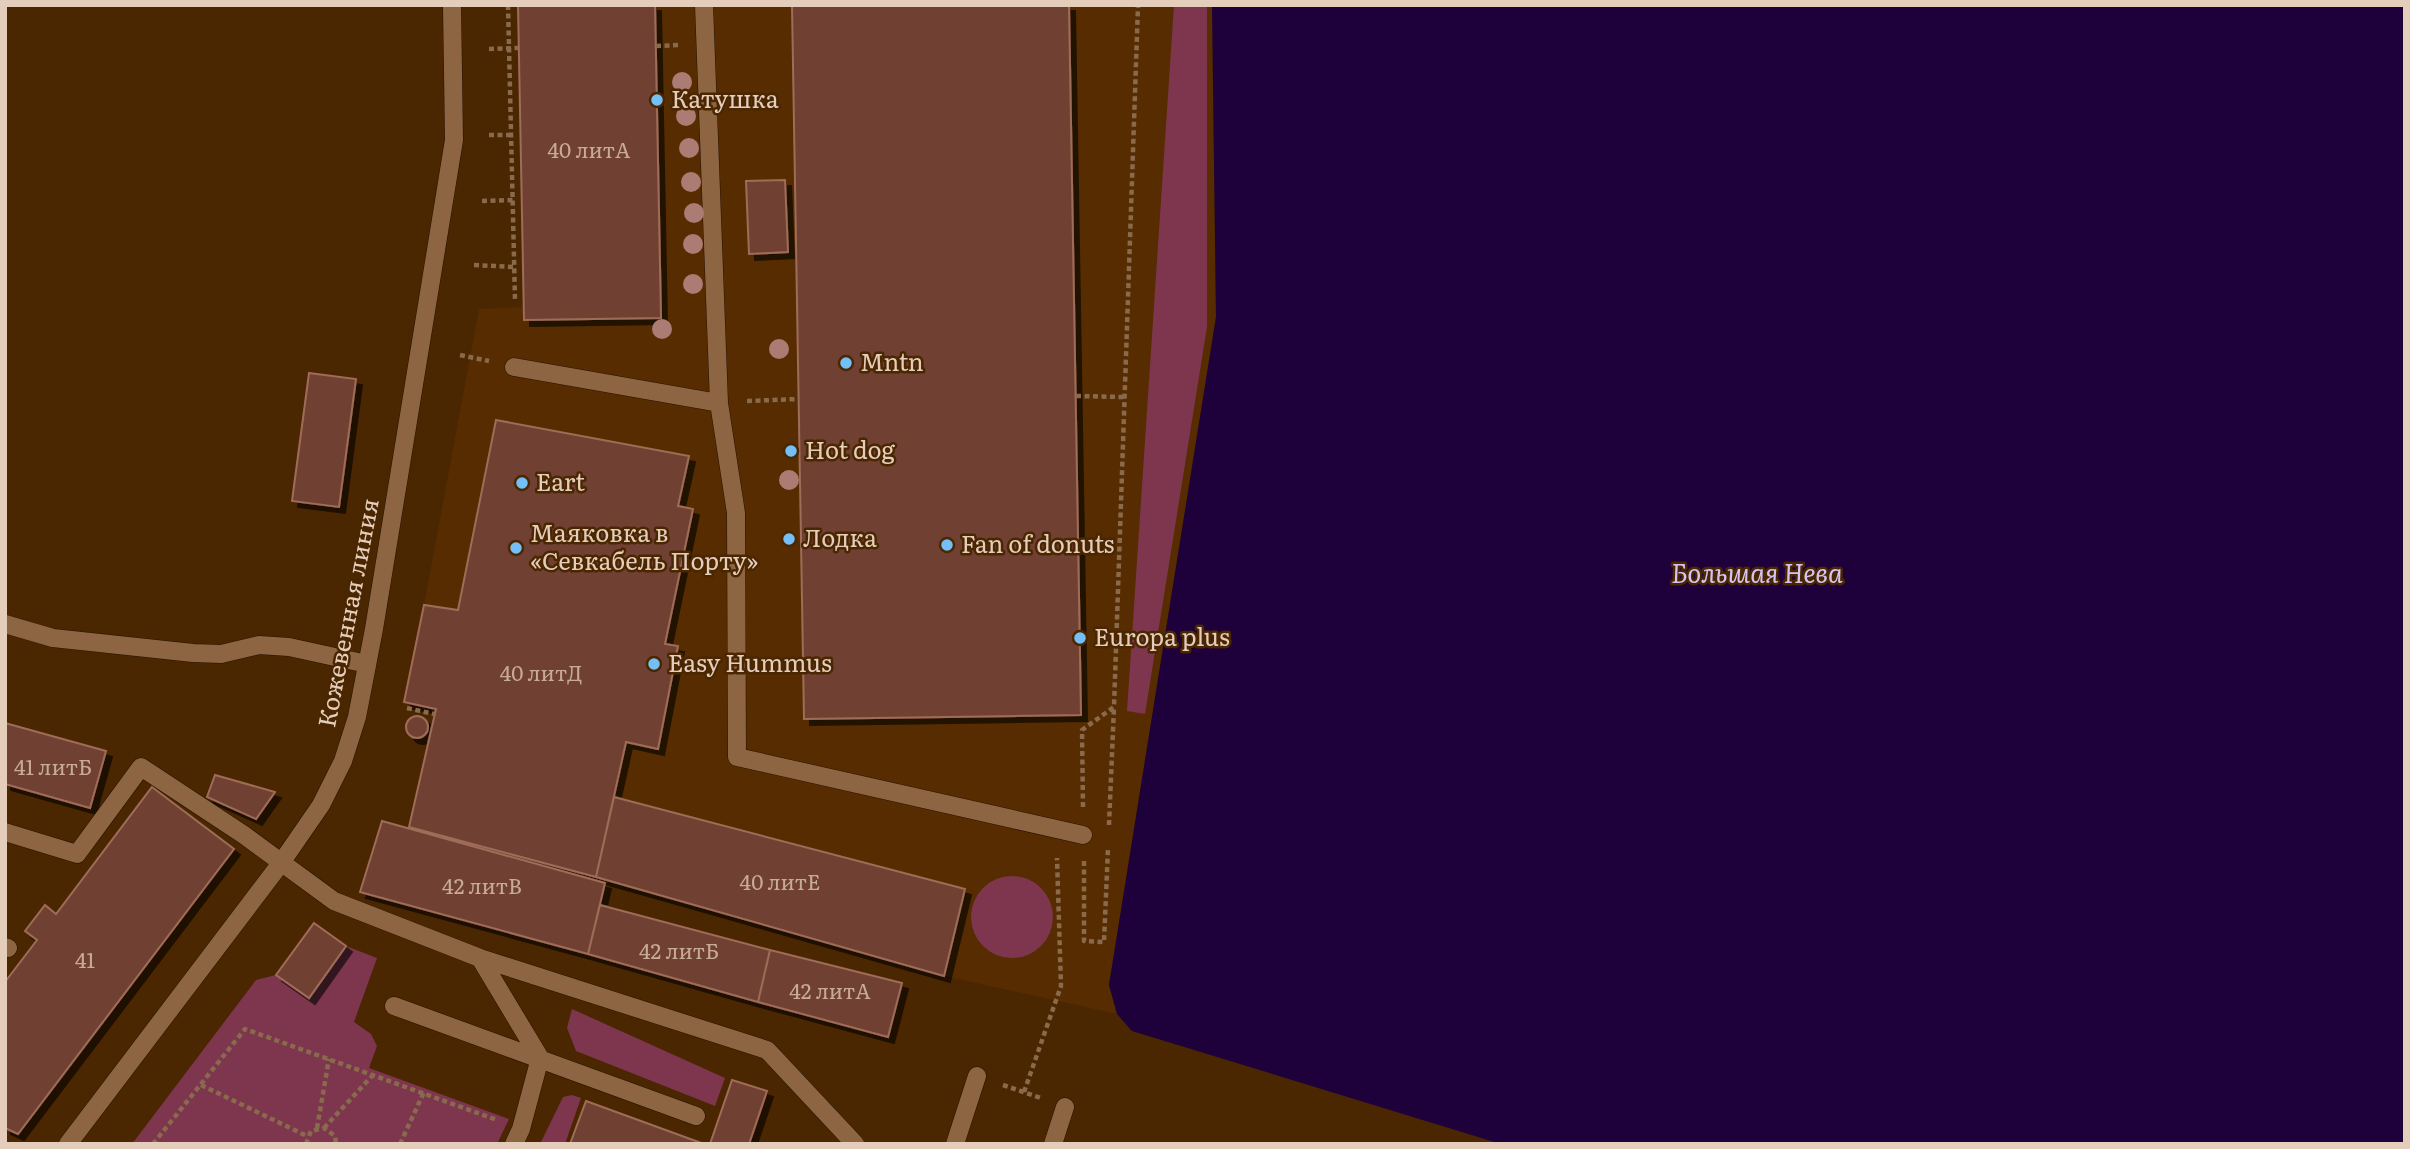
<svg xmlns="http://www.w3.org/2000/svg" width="2410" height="1149" font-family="Literata,serif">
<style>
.built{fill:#562c00}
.green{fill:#7d364e}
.water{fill:#1e013b}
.building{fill:#704130;stroke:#9f6c59;stroke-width:2;filter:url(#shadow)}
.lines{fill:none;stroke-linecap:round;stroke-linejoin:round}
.lane-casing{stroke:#261303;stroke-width:19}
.street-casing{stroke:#261303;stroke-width:19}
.path{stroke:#896a4d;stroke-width:4.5;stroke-dasharray:5 3.5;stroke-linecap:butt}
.lane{stroke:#8d6543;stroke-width:18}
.street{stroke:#8d6543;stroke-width:18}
.tree{fill:#aa7c74}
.poi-dot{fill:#74c0f6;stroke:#4a2601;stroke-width:2.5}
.labels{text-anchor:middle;stroke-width:5;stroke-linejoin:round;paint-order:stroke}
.number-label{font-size:21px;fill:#c7aa98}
.poi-label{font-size:24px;fill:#e4cdbb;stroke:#4a2601;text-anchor:start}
.street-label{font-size:24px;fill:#e4cdbb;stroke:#4a2601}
.water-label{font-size:26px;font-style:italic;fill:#d3c4f1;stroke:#4a2601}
</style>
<defs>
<filter id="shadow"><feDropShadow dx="6" dy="6" stdDeviation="0" flood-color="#0009"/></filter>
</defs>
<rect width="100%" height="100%" fill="#4a2601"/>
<path class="built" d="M518,5H1212L1216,317L1109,985L1117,1014L944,976L409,827L436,709L424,605L479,309L524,307Z"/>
<path class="green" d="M1174,5H1207V327L1145,714L1127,711Z
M971 917a41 41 0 1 1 82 0a41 41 0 1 1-82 0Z
M346,946L377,958L354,1022L371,1034L377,1046L369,1068L509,1119L497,1144H132L256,980L276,975L309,998Z
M572,1009L725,1078L715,1106L576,1051L567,1028Z
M572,1095L581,1098L565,1144H540L563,1097Z"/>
<path class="water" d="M1212,5H2405V1144H1501L1132,1031L1117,1014L1109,985L1216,317Z"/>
<path class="building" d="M518,5H655L661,318L524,320Z
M792,5H1069L1081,715L804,719Z
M785,180L788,252L749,254L746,181Z
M309,373L356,379L339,507L292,501Z
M496,420L689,456L678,506L693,509L665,644L678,646L658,749L626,742L596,877L409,827L436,709L404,702L424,605L458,610Z
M406 727a11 11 0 1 1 22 0a11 11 0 1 1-22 0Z
M5,723L106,751L90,808L5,784Z
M215,775L275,792L256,819L207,797Z
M152,787L234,849L18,1134L5,1128V982L37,940L25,931L45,905L56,914Z
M614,797L965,889L944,976L596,877Z
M382,821L605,883L588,954L360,892Z
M600,905L770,950L758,1002L588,954Z
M314,923L346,946L309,998L276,975Z
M770,950L902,983L888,1037L758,1002Z
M732,1080L767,1091L749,1144H710Z
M586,1101L704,1144H570Z"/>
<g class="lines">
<defs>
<path id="lane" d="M514,367L719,403L704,5
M719,403L736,513L737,757L1083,835
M5,624L53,638L193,653L221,654L259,645L289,647L367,664
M5,832L77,854L141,767L244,835L334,901L480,958L767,1050L855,1144
M5,947L8,948
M480,958L540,1058L521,1129L514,1144
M394,1006L696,1116
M955,1144L977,1076
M1053,1144L1065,1107"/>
<path id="street" d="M68,1144L281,863L321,805L343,761L357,717L374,629L454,140L452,5"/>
</defs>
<use href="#lane" class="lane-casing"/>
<use href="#street" class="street-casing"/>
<path class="path" d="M508,5L515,300
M656,46L679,45
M489,49L518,48
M489,135H512
M482,201L513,200
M474,265L514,267
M460,355L489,361
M1076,396L1123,397
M747,401L798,399
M407,708L434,714
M1083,807L1082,730L1114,707L1138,5
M1109,825L1114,707
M1084,861V941L1104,942L1108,848
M201,1085L307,1136
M1003,1085L1041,1098
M1024,1092L1061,986L1057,858
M317,1128L329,1059
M324,1128L373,1075
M153,1144L245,1029L497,1120
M306,1144L311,1131L324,1128L335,1136L336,1144
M400,1144L424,1092"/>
<use href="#lane" class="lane"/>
<use href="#street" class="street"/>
</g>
<g class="tree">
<circle cx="682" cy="82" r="10"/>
<circle cx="686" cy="116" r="10"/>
<circle cx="689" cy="148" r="10"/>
<circle cx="691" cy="182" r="10"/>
<circle cx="694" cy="213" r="10"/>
<circle cx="693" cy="244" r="10"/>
<circle cx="693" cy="284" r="10"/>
<circle cx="662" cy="329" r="10"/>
<circle cx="779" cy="349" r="10"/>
<circle cx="789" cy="480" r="10"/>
</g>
<g class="poi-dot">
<circle cx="657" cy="100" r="7"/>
<circle cx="846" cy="363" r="7"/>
<circle cx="791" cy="451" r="7"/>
<circle cx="522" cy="483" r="7"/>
<circle cx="789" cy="539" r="7"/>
<circle cx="947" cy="545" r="7"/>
<circle cx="516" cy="548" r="7"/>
<circle cx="1080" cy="638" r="7"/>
<circle cx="654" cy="664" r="7"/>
</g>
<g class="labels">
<g class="number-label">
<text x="589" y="158">40 литА</text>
<text x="541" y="681">40 литД</text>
<text x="53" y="775">41 литБ</text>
<text x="780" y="890">40 литЕ</text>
<text x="482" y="894">42 литВ</text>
<text x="679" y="959">42 литБ</text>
<text x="85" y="968">41</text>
<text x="830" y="999">42 литА</text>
</g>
<g class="poi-label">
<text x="671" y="108">Катушка</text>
<text x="860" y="371">Mntn</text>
<text x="805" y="459">Hot dog</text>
<text x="536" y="491">Eart</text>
<text x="530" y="542">Маяковка в<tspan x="530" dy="28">«Севкабель Порту»</tspan></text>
<text x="803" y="547">Лодка</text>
<text x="961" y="553">Fan of donuts</text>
<text x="1094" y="646">Europa plus</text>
<text x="668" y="672">Easy Hummus</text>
</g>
<g class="street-label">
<text transform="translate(349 613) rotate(-79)" y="8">Кожевенная линия</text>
</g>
<g class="water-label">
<text x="1757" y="583">Большая Нева</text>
</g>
</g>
<rect width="2410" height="1149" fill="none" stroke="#e4cdbb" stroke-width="14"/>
</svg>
